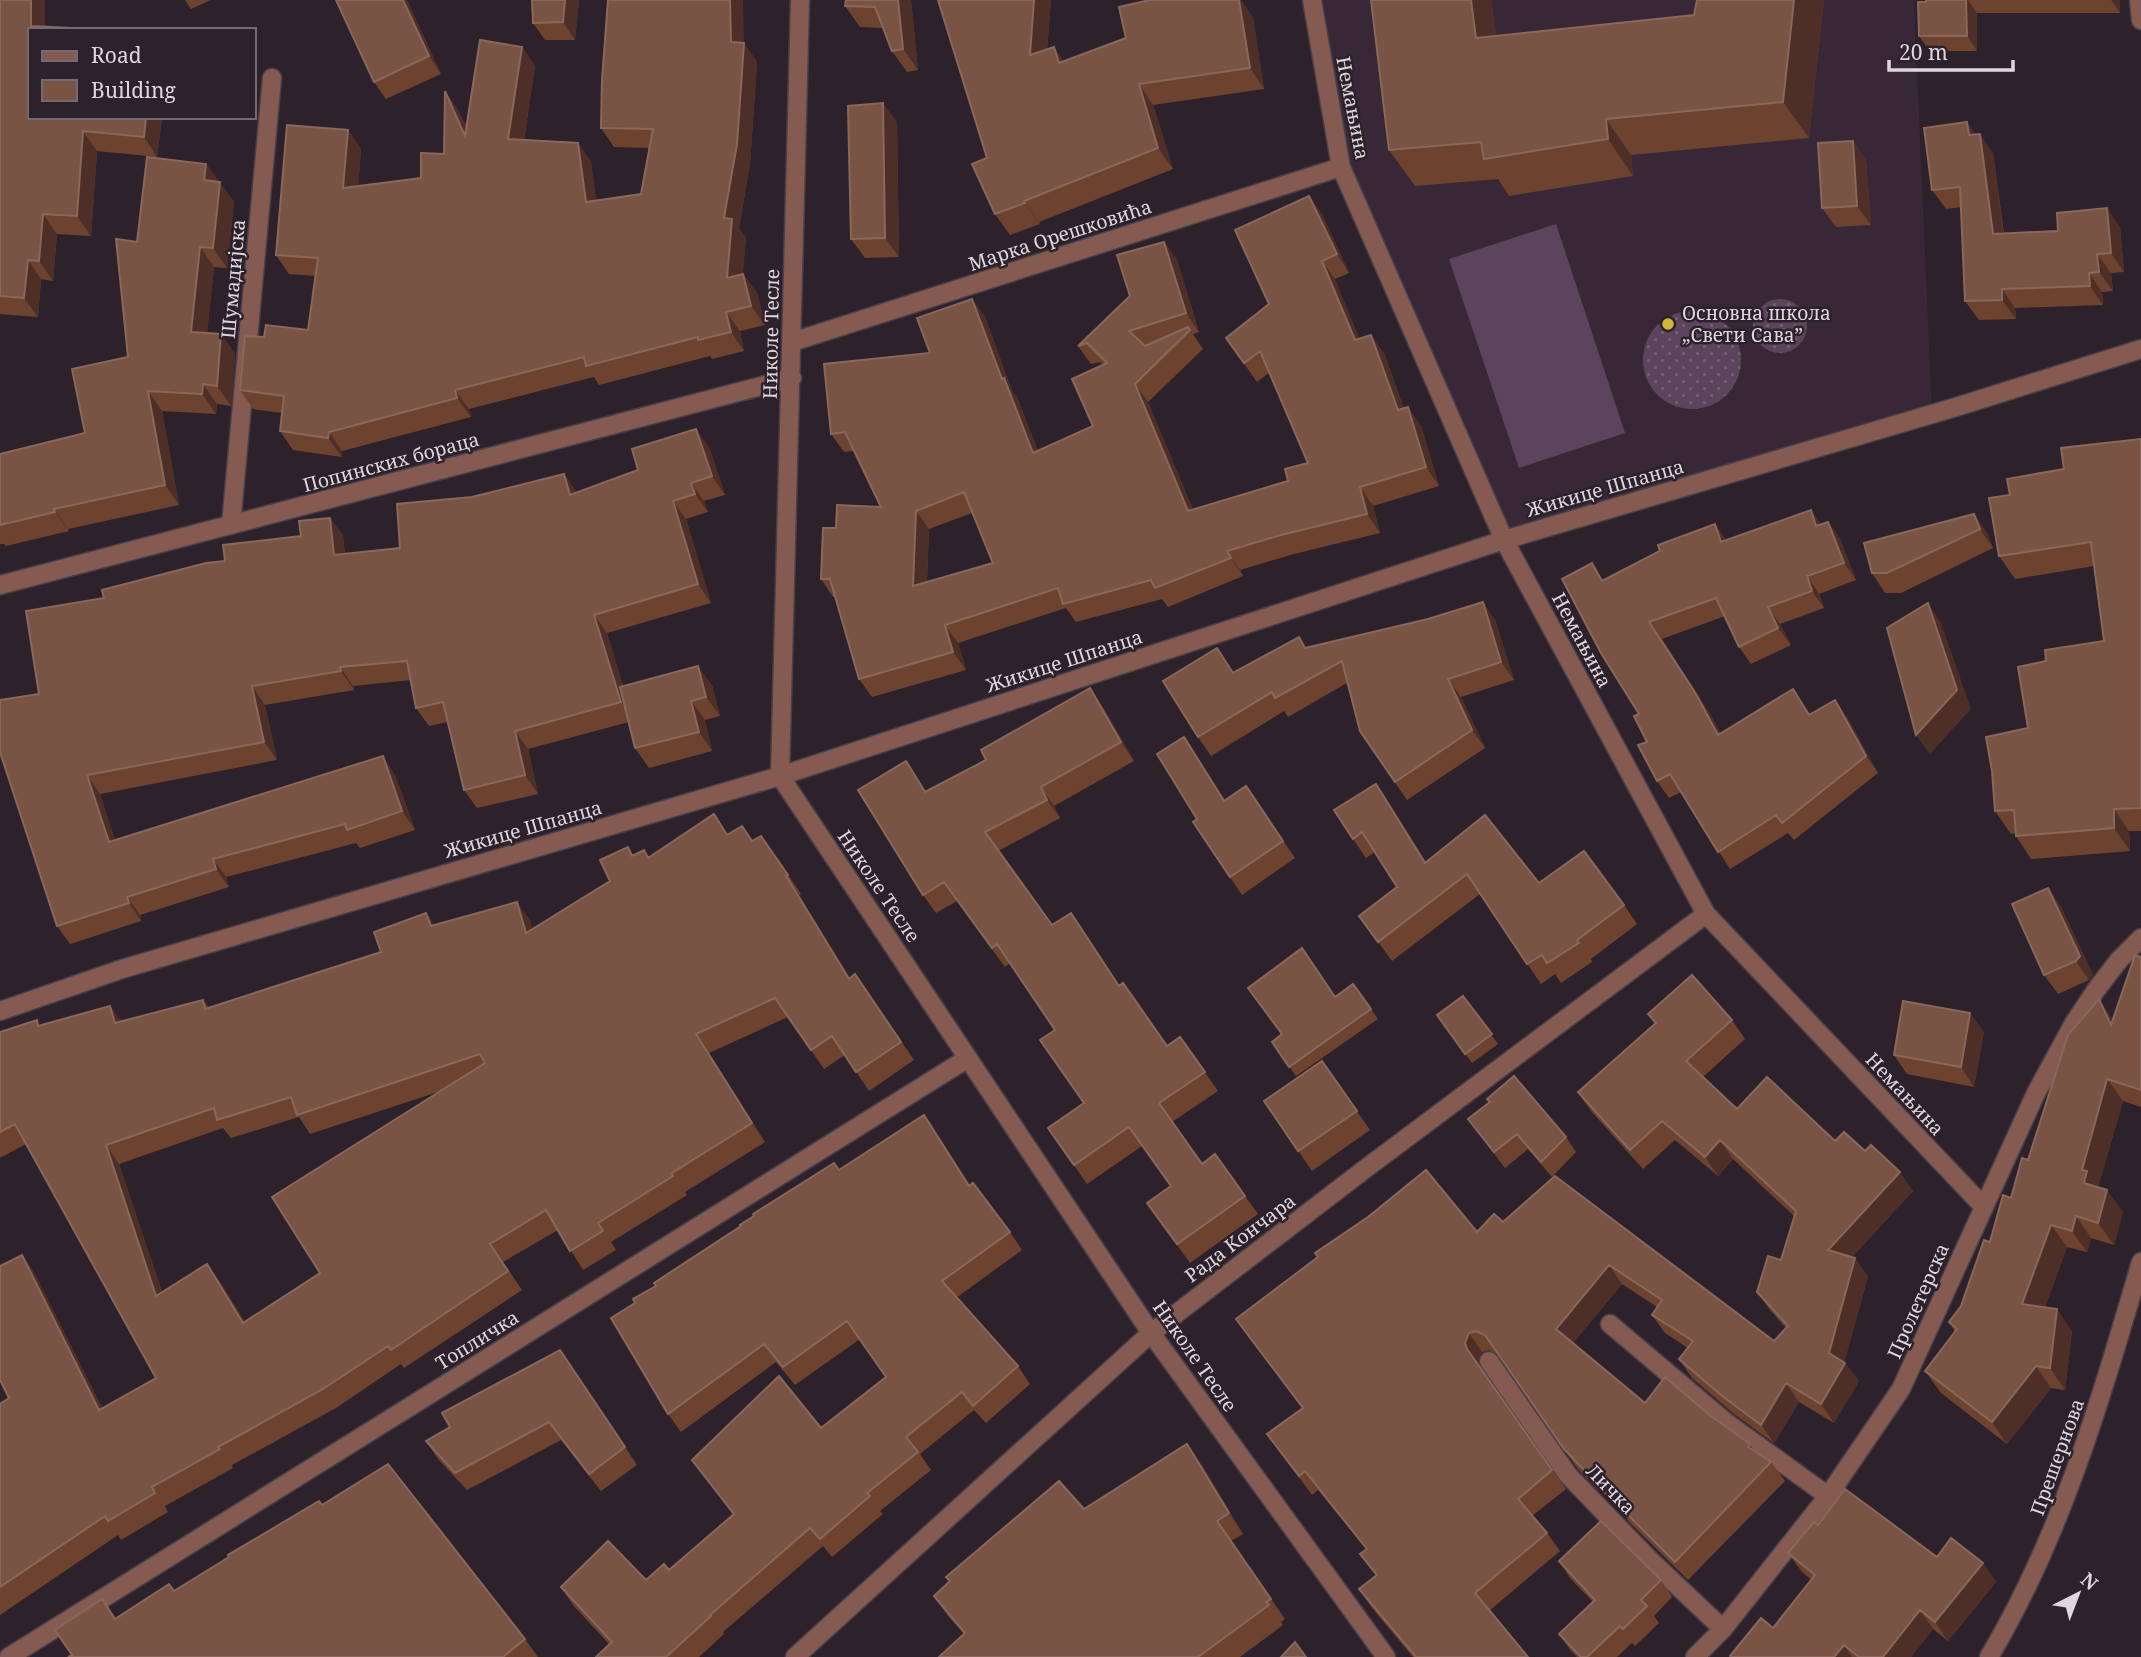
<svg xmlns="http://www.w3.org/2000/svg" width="2141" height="1657" font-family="'Noto Serif',serif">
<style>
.built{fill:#382837}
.grass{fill:url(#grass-dots)}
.pitch{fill:#5c455c}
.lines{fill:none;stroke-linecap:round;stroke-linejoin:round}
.minor-casing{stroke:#493f48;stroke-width:21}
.minor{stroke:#845a51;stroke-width:18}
.wall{fill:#6d4330;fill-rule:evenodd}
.shaded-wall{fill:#4e2f27}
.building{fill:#795343;stroke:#89685b;stroke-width:2;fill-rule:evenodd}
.poi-dot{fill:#cfb837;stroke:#2d222c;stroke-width:2.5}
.labels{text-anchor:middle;stroke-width:5;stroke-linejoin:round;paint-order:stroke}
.street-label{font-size:19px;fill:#dfd7de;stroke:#2d222c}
.poi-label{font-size:19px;fill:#dfd7de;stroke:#2d222c;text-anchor:start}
</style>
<defs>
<pattern id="grass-dots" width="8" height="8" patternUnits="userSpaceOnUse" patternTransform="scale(1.75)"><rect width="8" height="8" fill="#5c455c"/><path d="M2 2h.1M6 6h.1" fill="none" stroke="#735f73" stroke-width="1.8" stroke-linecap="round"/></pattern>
</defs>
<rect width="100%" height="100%" fill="#2d222c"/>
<path class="built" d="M1315,0H1914L1932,415L1504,540L1341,167Z"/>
<path class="grass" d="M1753 326a27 27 0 1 1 54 0a27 27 0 1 1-54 0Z
M1643 360a49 49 0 1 1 98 0a49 49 0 1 1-98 0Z"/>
<path class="pitch" d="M1556,224L1625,433L1519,468L1449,259Z"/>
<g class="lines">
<defs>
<path id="minor" d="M800,0L780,776L1151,1333L1386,1657
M1312,0L1341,167L1504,540L1706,914L1983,1206
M2139,0L2141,20
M792,342L1341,167
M231,525L272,78
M0,585L792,378
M0,1011L122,969L780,776L1504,540L1956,407L2141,349
M1610,1324L1727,1423L1828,1496
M1489,1361L1568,1475L1651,1561L1723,1629
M9,1657L968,1058
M795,1657L1151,1333L1365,1169L1706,914
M1695,1657L1723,1629L1828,1496L1901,1389L2036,1093L2074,1023L2096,990L2119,960L2141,938
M1989,1657C2062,1535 2101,1398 2141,1262"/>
</defs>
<use href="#minor" class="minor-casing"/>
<use href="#minor" class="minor"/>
</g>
<path class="wall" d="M0,0H45V27L162,117L157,157L97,151L91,236L57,234L53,281L41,279L38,317L0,314Z
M185,0H211L191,9Z
M407,0L441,74L386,99L374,82Z
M579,0L575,40H545L533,23Z
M911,0L918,70L907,72L892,51L883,28L860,27L845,6Z
M1051,0L1047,50L1064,61L1126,38L1150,0H1241L1253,18L1264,89L1153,105L1173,169L1039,222L1040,224L1010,235L995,214L987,158Z
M1491,0L1496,36L1694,15L1697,0H1824L1809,138L1631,155L1633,176L1509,196L1498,179L1415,186L1389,150Z
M1926,0H2120V13H1977V51H1930L1919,36Z
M744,43L757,62L750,164L739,229L746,238L742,275L743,274L757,293L765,325L740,331L744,351L712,359L710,356L599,385L594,377L469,409L471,417L342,451V457L293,450L280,431L282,413L253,409L240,390L264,337L308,330L316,276L289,274L276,255L348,130L361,149L358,186L421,178L444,154L445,91L458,110L467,128L522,47L535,66L524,140L578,143L591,162L596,201L641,194L650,148L614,147L601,128Z
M897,122L899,257L865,258L851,239Z
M1975,134L1993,153L2004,233L2120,227L2124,272L2111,273L2113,291L2102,292L2103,305L2015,308L2016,319L1979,320L1965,301L1961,207L1946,209L1932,190Z
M1853,141L1866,160L1871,225L1836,227L1822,208Z
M206,164L234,202L227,268L214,267L207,333L221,334L235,354L231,406L217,404L216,414L162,411L179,505L68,529L69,531L6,546L4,544H0V454L85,433L128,357L137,242Z
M1322,214L1349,273L1335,279L1359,339L1384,353L1404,409L1421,426L1439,486L1373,506L1380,533L1294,554L1240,570L1243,576L1168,607L1162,599L1076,622L1066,608L958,643L966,670L872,697L859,679L835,597H833L821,579L836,528L881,507L854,451L844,452L831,434L930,353L972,299L985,317L1012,391L1017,397L1038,451L1093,426L1103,365L1100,362L1091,364L1078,346L1130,296L1164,242L1177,260L1199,332L1193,334L1203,349L1148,402L1193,510L1288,481L1308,463L1270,372L1257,382L1226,338L1269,304ZM972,513L993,563L927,582L929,529Z
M2141,439V831H2129L2130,851L2031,859L2016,836L2015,833L2011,834L1995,811L2028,728L2046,661L2104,641L2094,566L2015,579L1999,556L2010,495L2064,469Z
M709,447L725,495L704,501L708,512L686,519L711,603L607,633L623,686L712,685L720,716L705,720L712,751L649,768L635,748L629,722L528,749L538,794L477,808L464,790L448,722L429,726L416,708L411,680L353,686L354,690L265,705L277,760L100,794L115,841L395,775L415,830L360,848L356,843L226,877L229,887L140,915L141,921L70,944L57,926L39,694L104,598L225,561L301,536L330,518L343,536L345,554L400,548L472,497L564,474L577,493Z
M1974,514L1987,533L1993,548L1901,593H1885L1872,573Z
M1828,522L1840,539L1856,580L1819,594L1824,608L1780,624L1791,645L1751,664L1739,647L1725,616L1662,639L1708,711L1721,734L1793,689L1810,714L1847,717L1878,773L1794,840L1788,833L1730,869L1681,792L1669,798L1657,781L1604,580L1726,540L1821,525Z
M1495,620L1514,680L1461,697L1485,748L1407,800L1360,731L1347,683L1288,717L1284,711L1211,756L1198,737L1234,673L1307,648Z
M1103,707L1134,761L1054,806L1060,818L998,851L1052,925L1084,932L1119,986L1167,1046L1180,1037L1218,1091L1172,1122L1202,1164L1215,1154L1258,1214L1190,1263L1147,1203L1170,1186L1142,1146L1087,1184L1048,1128L1084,1103L1055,1030L1010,963L1005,967L957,901L936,913L923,895L919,780L926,792Z
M1196,755L1225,800L1246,786L1295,858L1242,895L1193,822L1197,819Z
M1376,784L1389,803L1426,862L1539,883L1624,905L1637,924L1591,959L1592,962L1561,983L1555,974L1541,984L1480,894L1392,961L1359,916L1397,887L1375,852L1366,858L1353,839Z
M728,835L752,841L774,854L801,894L799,895L850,978L855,974L914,1060L869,1091L845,1055L824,1069L788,1017L709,1053L765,1142L685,1192L687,1195L611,1242L616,1250L583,1270L558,1230L503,1262L522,1290L404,1368L401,1364L336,1408L232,1465L233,1468L165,1506L168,1512L121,1540L118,1535L0,1615V1404L9,1398L22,1255L35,1274L102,1408L156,1378L26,1144L0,1158V1032L41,1026L121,1021L203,1000L209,1008L381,952L434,925L517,902L530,921L532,929L610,881L633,855L644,850L649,857ZM441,1091L320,1273L245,1322L220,1282L162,1292L119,1164L223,1128L231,1138L299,1117L310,1134Z
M2048,888L2061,907L2093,975L2089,980L2058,994L2044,975Z
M2141,957V1107L2123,1101L2098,1187L2123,1212L2114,1245L2091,1238L2087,1252L2067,1247L2045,1307L2072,1331L2065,1390L2051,1388L2007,1444L1941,1393L1925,1371L1955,1332L1949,1322L1961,1306L2028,1160L2113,1019Z
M1353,984L1378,1019L1296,1076L1272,1042Z
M1463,996L1498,1044L1472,1063L1437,1015Z
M1648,1014L1732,1020L1745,1039L1703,1077L1737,1109L1865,1151L1913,1191L1852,1257L1855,1258L1868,1277L1844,1362L1859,1381L1834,1423L1799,1402L1774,1443L1734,1414L1692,1378L1679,1359L1688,1348L1665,1333L1652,1315L1657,1307L1622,1284L1573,1343L1645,1403L1707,1413L1750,1444L1754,1451L1771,1462L1785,1481L1688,1580L1629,1522L1616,1503L1597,1489L1577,1468L1498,1354L1489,1350L1482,1352L1478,1361L1480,1367L1566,1489L1532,1516L1547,1533L1560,1551L1489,1611L1528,1657H1413L1372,1608L1359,1589L1376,1576L1360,1554L1366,1549L1318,1490L1312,1495L1267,1434L1302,1408L1236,1319L1477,1232L1503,1222L1555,1176L1774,1341L1786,1328L1771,1311L1757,1292L1781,1260L1794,1216L1733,1159L1718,1176L1675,1140L1643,1169L1591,1111L1578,1092L1655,1023Z
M1984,1032L1974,1087L1907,1074L1894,1055Z
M1322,1061L1370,1130L1312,1171L1264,1101Z
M1468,1119L1566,1137L1576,1152L1552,1177L1528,1149L1505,1168Z
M936,1133L970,1185L1010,1232L1022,1250L956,1298L1018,1366L1030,1384L986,1423L974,1410L920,1454L931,1470L880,1511L883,1514L832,1557L823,1546L723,1632L724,1634L699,1657H596L609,1644L573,1605L561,1587L646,1580L669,1570L733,1515L692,1460L821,1428L886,1377L860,1339L795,1385L776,1362L681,1432L668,1414L635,1303L656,1286L839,1170Z
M572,1367L637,1465L601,1491L561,1440L467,1490L438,1459L426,1441Z
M1202,1465L1243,1534L1231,1541L1285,1619L1281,1622L1283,1625L1240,1657H939L964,1634L948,1616L934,1596L950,1582L946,1577L1084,1509Z
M322,1505L525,1639L538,1657H68L115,1619L174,1591Z
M1818,1525L1937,1557L1983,1563L1996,1582L1948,1641L1933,1629L1911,1657H1731L1773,1628L1812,1580L1802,1572L1788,1553Z
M1559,1561L1661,1580L1672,1597L1654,1616L1659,1623L1635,1646L1632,1643L1617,1657H1577L1571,1651L1559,1634L1593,1602L1570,1578Z"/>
<path class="shaded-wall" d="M31,0H45V30L31,26Z
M403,0H407L441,74L429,56Z
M565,0H579L575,40L563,22Z
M730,0H743L744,43L757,62L750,164L739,229L746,238L741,297L727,278L724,218L731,42Z
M898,0H911L918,70L903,49Z
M1034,0H1051L1045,76L1030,55Z
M1226,0H1241L1253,18L1264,89L1250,68Z
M1471,0H1491L1502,74L1476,38Z
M1794,0H1824L1809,138L1783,102Z
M1966,0H1968L1977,13V51L1967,36Z
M2111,0H2120V13Z
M522,47L535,66L521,158L508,139Z
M1054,47L1069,68L1059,63Z
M1139,84L1153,105L1173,169L1158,148Z
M445,91L458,110L479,155L465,136Z
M883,103L897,122L899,257L885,238Z
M146,117H162L157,157L144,137Z
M1606,119L1631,155L1633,176L1608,139Z
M1967,122L1980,141L1969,135Z
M348,130L361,149L357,207L343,188Z
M83,131L97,151L91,236L77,216Z
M1980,134L1993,153L2006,253L1993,234Z
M1853,141L1866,160L1871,225L1857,206Z
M578,143L591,162L599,221L586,202Z
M206,164L234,202L227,268L213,248L204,180Z
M1309,196L1322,214L1349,273L1337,254Z
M1024,201L1039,222L1040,224L1025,203Z
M2107,208L2120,227L2124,272L2111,253Z
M43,214L57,234L53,281L39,261Z
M1164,242L1177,260L1199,332L1186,313Z
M200,247L214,267L205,352L191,332Z
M2097,254L2111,273L2113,291L2099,272Z
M28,260L41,279L38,317L24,298Z
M1322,261L1335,279L1368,359L1355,340Z
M2089,273L2102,292L2103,305L2090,286Z
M743,274L757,293L765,325L751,306Z
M2002,289L2015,308L2016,319L2002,300Z
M972,299L985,317L1012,391L1017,397L1046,472L1033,453L1002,379Z
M726,312L740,331L744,351L731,332Z
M221,334L235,354L231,406L217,386Z
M1371,335L1384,353L1411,429L1398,410Z
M203,384L217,404L216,414L202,394Z
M1135,384L1148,402L1201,530L1188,511Z
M455,390L469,409L471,417L457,398Z
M148,391L162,411L179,505L165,485Z
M1408,407L1421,426L1439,486L1426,467Z
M696,429L709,447L725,495L712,476Z
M329,432L342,451V457L328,438Z
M564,474L577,493L570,495Z
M691,483L704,501L708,512L695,494Z
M1360,487L1373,506L1380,533L1367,514Z
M673,501L686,519L711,603L698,584Z
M54,509L68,529L69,531L55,512Z
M1811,510L1823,527L1816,526Z
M916,511L929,529L926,605L913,586Z
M1974,514L1987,533L1993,548L1980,529Z
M330,518L343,536L347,574L334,555Z
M1828,522L1840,539L1856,580L1844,563Z
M1715,524L1727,541L1721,542Z
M1227,551L1240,570L1243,576L1231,558Z
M1807,576L1819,594L1824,608L1812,591Z
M1483,602L1495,620L1514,680L1501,662Z
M1928,603L1941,623L1971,709L1930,754L1916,735Z
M1768,607L1780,624L1791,645L1778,628Z
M594,615L607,633L634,721L621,702Z
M1649,622L1708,711L1730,752L1718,735Z
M945,625L958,643L966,670L953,652Z
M698,666L712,685L720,716L706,697Z
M340,667L353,686L354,690L341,671Z
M1448,679L1461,697L1485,748L1472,730Z
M252,686L265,705L277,760L264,742Z
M1090,688L1103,707L1134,761L1121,742Z
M1835,700L1847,717L1878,773L1866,756Z
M691,701L705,720L712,751L699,732Z
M515,731L528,749L538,794L525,775Z
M1184,737L1196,755L1236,818L1224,801Z
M383,756L395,775L415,830L402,811Z
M906,761L919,780L938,811L925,792Z
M87,775L100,794L122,861L109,842Z
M1376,784L1389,803L1438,882L1425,863Z
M1041,787L1054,806L1060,818L1047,800Z
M2114,809L2129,831L2130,851L2114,828Z
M213,859L226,877L229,887L216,869Z
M786,876L799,895L862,997L849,979Z
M2048,888L2061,907L2093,975L2089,980L2076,961Z
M127,897L140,915L141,921L129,903Z
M517,902L530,921L539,952L526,933Z
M426,913L439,932L431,926Z
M2099,999L2114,1021L2111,1025Z
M110,1006L124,1024L115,1023Z
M1970,1013L1984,1032L1974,1087L1961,1067Z
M696,1034L709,1053L765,1142L752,1123Z
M2107,1079L2123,1101L2098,1187L2084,1183L2082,1170Z
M924,1115L936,1133L982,1204L969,1186Z
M1720,1140L1733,1159L1718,1176L1705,1157Z
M106,1145L119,1164L169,1314L156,1296Z
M1900,1172L1913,1191L1841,1269L1828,1250Z
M2107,1190L2123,1212L2114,1245L2098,1223Z
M2076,1216L2091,1238L2087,1252L2072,1231Z
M2051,1225L2067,1247L2038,1326L2022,1304Z
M22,1255L35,1274L112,1429L99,1410Z
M1855,1258L1868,1277L1843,1367L1845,1363L1859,1381L1834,1423L1821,1404L1829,1353Z
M207,1264L220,1282L257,1342L243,1323Z
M1609,1265L1622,1284L1569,1348L1556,1329Z
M2057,1309L2072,1331L2065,1390L2050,1368Z
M1469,1333L1482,1352L1478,1361L1480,1367L1467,1349L1465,1343Z
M2036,1366L2051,1388L2007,1444L1992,1422Z
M1786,1383L1799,1402L1774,1443L1761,1425Z
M1187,1444L1202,1465L1243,1534L1229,1513Z
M1983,1563L1996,1582L1948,1641L1935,1622Z
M1920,1610L1933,1629L1911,1657H1883Z
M1844,1645L1852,1657H1834Z"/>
<path class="building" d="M0,0H31V26L114,30H30V117H146L144,137L83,131L77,216L43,214L39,261L28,260L24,298L0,296Z
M336,0H403L429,56L374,82Z
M532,0H565L563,22L533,23Z
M608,0H730L731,42L744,43L737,144L724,218L732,219L727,278L743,274L751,306L726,312L731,332L698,340V337L586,366L584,357L455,390L457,398L329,432L328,438L280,431L284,396L240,390L245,336L264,337L266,325L308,330L318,258L276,255L287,125L348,130L343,188L421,178V153L444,154L445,91L465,136L480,40L522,47L508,139L578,143L586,202L641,194L653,129L601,128L602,80Z
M846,0H898L903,49L892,51L875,7L845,6Z
M938,0H1034L1030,55L1054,47L1059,63L1126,38L1119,7L1150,0H1239L1250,68L1139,84L1158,148L1024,201L1025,203L995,214L972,164L987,158Z
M1371,0H1471L1476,38L1694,15L1697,0H1794L1783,102L1606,119L1608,139L1484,159L1481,142L1389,150Z
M1926,0H1966L1967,36H1919L1918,2H1926Z
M883,103L885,238L851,239L848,106Z
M1967,122L1969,135L1980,134L1993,234L2058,231L2057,213L2107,208L2111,253L2097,254L2099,272L2089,273L2090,286L2002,289V300L1965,301L1960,187L1932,190L1924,128Z
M1853,141L1857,206L1822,208L1818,143Z
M147,157L206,164L204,180L220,182L213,248L200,247L191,332L221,334L217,386L203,384L202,394L148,391L165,485L54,509L55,512L0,525V454L85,433L72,369L128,357L116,239L137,242Z
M1309,196L1337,254L1322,261L1355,340L1371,335L1398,410L1408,407L1426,467L1360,487L1367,514L1281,535L1227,551L1231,558L1155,588L1151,580L1063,604L1058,588L945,625L953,652L859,679L830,579H821L823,528H836L837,505L881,507L845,432L831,434L824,364L930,353L917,318L972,299L1002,379L1004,378L1033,453L1093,426L1072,379L1107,363L1087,343L1078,346L1130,296L1117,255L1164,242L1186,313L1129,331L1145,346L1188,327L1190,330L1135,384L1188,511L1288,481L1285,469L1308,463L1260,351L1244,363L1226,338L1269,304L1235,230ZM964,492L993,563L913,586L916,511Z
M696,429L712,476L691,483L695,494L673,501L698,584L594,615L621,702L515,731L525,775L464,790L443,702L416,708L407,661L340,667L341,671L252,686L264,742L87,775L109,842L383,756L402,811L347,830L345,824L213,859L216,869L127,897L129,903L57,926L0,752V700L39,694L26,611L104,598L102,590L206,563L225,561L223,545L301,536L299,521L330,518L334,555L400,548L397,504L472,497L564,474L570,495L638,470L632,449Z
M2141,439V808L2114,809V828L2016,836L2014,810L1995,811L1992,771L1986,737L2028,728L2018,667L2046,661L2045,650L2104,641L2091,542L1999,556L1989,498L2010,495L2007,479L2064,469L2061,448Z
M1811,510L1816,526L1828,522L1844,563L1807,576L1812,591L1768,607L1778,628L1739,647L1716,598L1649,622L1696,694L1718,735L1793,689L1809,715L1835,700L1866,756L1782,823L1776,815L1718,852L1670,774L1657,781L1638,745L1647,742L1634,716L1639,714L1601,653L1562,579L1592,563L1602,581L1660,551L1658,545L1715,524L1721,542Z
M1974,514L1980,529L1887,573H1872L1864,543Z
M1483,602L1501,662L1448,679L1472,730L1395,782L1360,731L1342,661L1275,698L1272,692L1198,737L1163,681L1217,648L1233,673L1299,637L1305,648L1428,619Z
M1928,603L1957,690L1916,735L1887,628Z
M698,666L706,697L691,701L699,732L635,748L620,687Z
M1090,688L1121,742L1041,787L1047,800L985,832L1052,925L1071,913L1119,986L1123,983L1167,1046L1180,1037L1205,1072L1159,1103L1202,1164L1215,1154L1245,1196L1177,1244L1147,1203L1171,1186L1129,1127L1074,1165L1048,1128L1084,1103L1040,1040L1055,1030L997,944L992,948L944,882L923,895L858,790L906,761L925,792L986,760L981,750Z
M1184,737L1224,801L1246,786L1283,841L1230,877L1193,822L1197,819L1157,754Z
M1376,784L1425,863L1485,815L1539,883L1584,851L1624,905L1577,940L1579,943L1547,963L1542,955L1527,964L1467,874L1378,942L1359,916L1397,887L1362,832L1353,839L1334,810Z
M714,814L727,835L742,826L752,841L761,836L788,875L786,876L849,979L855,974L901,1042L856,1072L832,1036L811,1050L775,998L696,1034L752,1123L672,1173L673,1176L598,1223L603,1231L570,1251L546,1210L490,1244L508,1271L391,1350L388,1346L323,1389L218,1447L220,1449L152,1487L155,1493L108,1521L105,1516L0,1587V1404L9,1398L0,1380V1266L22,1255L99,1410L156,1378L15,1124L0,1132V1032L37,1020L38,1026L110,1006L115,1023L203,1000L205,1009L381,952L374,932L426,913L431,926L517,902L526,933L610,881L600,860L628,847L632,856L644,850L648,858ZM480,1054L485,1063L272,1197L320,1273L243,1323L207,1264L156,1296L106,1145L214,1108L217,1120L291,1097L297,1115Z
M2048,888L2080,956L2076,961L2044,975L2012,904Z
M1302,948L1335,997L1353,984L1371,1009L1289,1067L1272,1042L1282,1034L1248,988Z
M2135,955L2141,957V1090L2107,1079L2082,1170L2087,1171L2084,1183L2107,1190L2098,1223L2076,1216L2072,1231L2051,1225L2022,1304L2057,1309L2050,1368L2036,1366L1992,1422L1925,1371L1957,1329L1949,1322L1961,1306L1984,1240L1990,1242L2003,1195L2011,1198L2022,1158L2028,1160L2068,1035L2099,999L2111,1025Z
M1692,975L1732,1020L1686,1061L1737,1109L1767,1077L1835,1141L1844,1132L1865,1151L1871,1145L1900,1172L1828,1250L1855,1258L1829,1353L1845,1363L1821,1404L1786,1383L1761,1425L1721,1395L1679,1359L1693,1341L1652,1315L1662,1300L1609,1265L1556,1329L1645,1403L1665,1377L1707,1413L1750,1444L1748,1447L1771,1462L1675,1562L1616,1503L1621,1498L1584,1470L1564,1449L1485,1335L1476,1331L1469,1333L1465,1343L1467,1349L1552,1470L1518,1499L1547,1533L1475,1593L1528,1657H1416L1359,1589L1377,1575L1360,1554L1367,1549L1305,1471L1299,1476L1267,1434L1303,1408L1236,1319L1318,1257L1315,1253L1368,1217L1426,1170L1477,1232L1494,1214L1503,1222L1555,1176L1774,1341L1788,1326L1757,1292L1768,1256L1781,1260L1796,1211L1720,1140L1705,1157L1662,1121L1630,1150L1578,1092L1656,1023L1648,1014Z
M1463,996L1492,1034L1465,1054L1437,1015Z
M1903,1001L1970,1013L1961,1067L1894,1055Z
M1322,1061L1357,1111L1298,1151L1264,1101Z
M1514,1076L1566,1137L1541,1162L1517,1134L1494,1152L1468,1119L1490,1102L1487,1099Z
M924,1115L969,1186L973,1183L1010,1232L942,1281L1018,1366L973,1406L962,1392L906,1437L918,1452L867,1493L870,1496L820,1539L810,1528L710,1615L711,1616L666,1657H596L612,1642L561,1587L608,1541L646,1580L664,1564L669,1570L734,1514L692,1460L779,1376L821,1428L886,1377L847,1321L783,1367L764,1344L668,1414L611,1318L635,1303L633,1299L656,1286L654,1283L741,1226L740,1225L754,1216L753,1214L834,1163L839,1170Z
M560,1350L625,1447L589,1474L549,1422L455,1473L426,1441L450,1427L442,1413Z
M1187,1444L1229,1513L1217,1521L1271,1599L1266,1602L1269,1605L1198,1657H939L965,1633L934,1596L950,1581L946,1577L1059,1481L1084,1509Z
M388,1464L525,1639L503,1657H68L72,1655L55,1630L102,1599L115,1619L169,1584L174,1591L229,1557L228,1555L319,1501L322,1505Z
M1845,1489L1937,1557L1951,1538L1983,1563L1935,1622L1920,1610L1883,1657H1859L1844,1645L1834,1657H1731L1730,1656L1761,1618L1773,1628L1815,1575L1788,1553L1814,1522L1818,1525Z
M1601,1521L1661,1580L1641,1600L1647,1606L1623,1629L1620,1626L1587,1657H1581L1559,1634L1595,1600L1559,1561Z
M1295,1642L1306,1657H1281Z"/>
<circle class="poi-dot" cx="1668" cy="324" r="7"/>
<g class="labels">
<g class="street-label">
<text transform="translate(1353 108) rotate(79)" y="7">Немањина</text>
<text transform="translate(1060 235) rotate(-18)" y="7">Марка Орешковића</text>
<text transform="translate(233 279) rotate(-85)" y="7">Шумадијска</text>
<text transform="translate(771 334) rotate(-89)" y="7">Николе Тесле</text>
<text transform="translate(391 462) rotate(-15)" y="7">Попинских бораца</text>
<text transform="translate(1605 488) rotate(-16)" y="7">Жикице Шпанца</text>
<text transform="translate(1582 640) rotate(62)" y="7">Немањина</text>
<text transform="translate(1064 661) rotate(-18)" y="7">Жикице Шпанца</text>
<text transform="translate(523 829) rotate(-16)" y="7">Жикице Шпанца</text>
<text transform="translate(879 886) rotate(56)" y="7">Николе Тесле</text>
<text transform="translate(1905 1094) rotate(47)" y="7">Немањина</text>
<text transform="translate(1240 1238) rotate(-37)" y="7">Рада Кончара</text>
<text transform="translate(1918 1301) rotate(-66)" y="7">Пролетерска</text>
<text transform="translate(477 1340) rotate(-32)" y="7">Топличка</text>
<text transform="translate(1195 1356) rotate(55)" y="7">Николе Тесле</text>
<text transform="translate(2057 1457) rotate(-70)" y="7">Прешернова</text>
<text transform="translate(1611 1489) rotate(46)" y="7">Личка</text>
</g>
<g class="poi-label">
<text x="1682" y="320">Основна школа<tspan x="1682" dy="22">„Свети Сава”</tspan></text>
</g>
</g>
<rect x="28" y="28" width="228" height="91" fill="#2d222c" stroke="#746a73" stroke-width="2"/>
<rect x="42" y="51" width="35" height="10" fill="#845a51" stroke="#746a73" stroke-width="2"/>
<text x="91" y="63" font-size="21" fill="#dfd7de">Road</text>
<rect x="42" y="80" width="35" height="21" fill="#795343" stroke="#746a73" stroke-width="2"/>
<text x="91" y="98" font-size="21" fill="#dfd7de">Building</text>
<g transform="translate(2078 1594) rotate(42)" stroke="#2d222c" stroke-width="5" paint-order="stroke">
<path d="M0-5L12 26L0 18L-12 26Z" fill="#dfd7de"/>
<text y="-10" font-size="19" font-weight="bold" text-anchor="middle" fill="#dfd7de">N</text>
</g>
<path d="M1889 60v10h124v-10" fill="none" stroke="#dfd7de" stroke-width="3.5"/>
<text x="1899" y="60" font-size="21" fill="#dfd7de" stroke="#2d222c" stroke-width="5" paint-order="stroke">20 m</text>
</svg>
